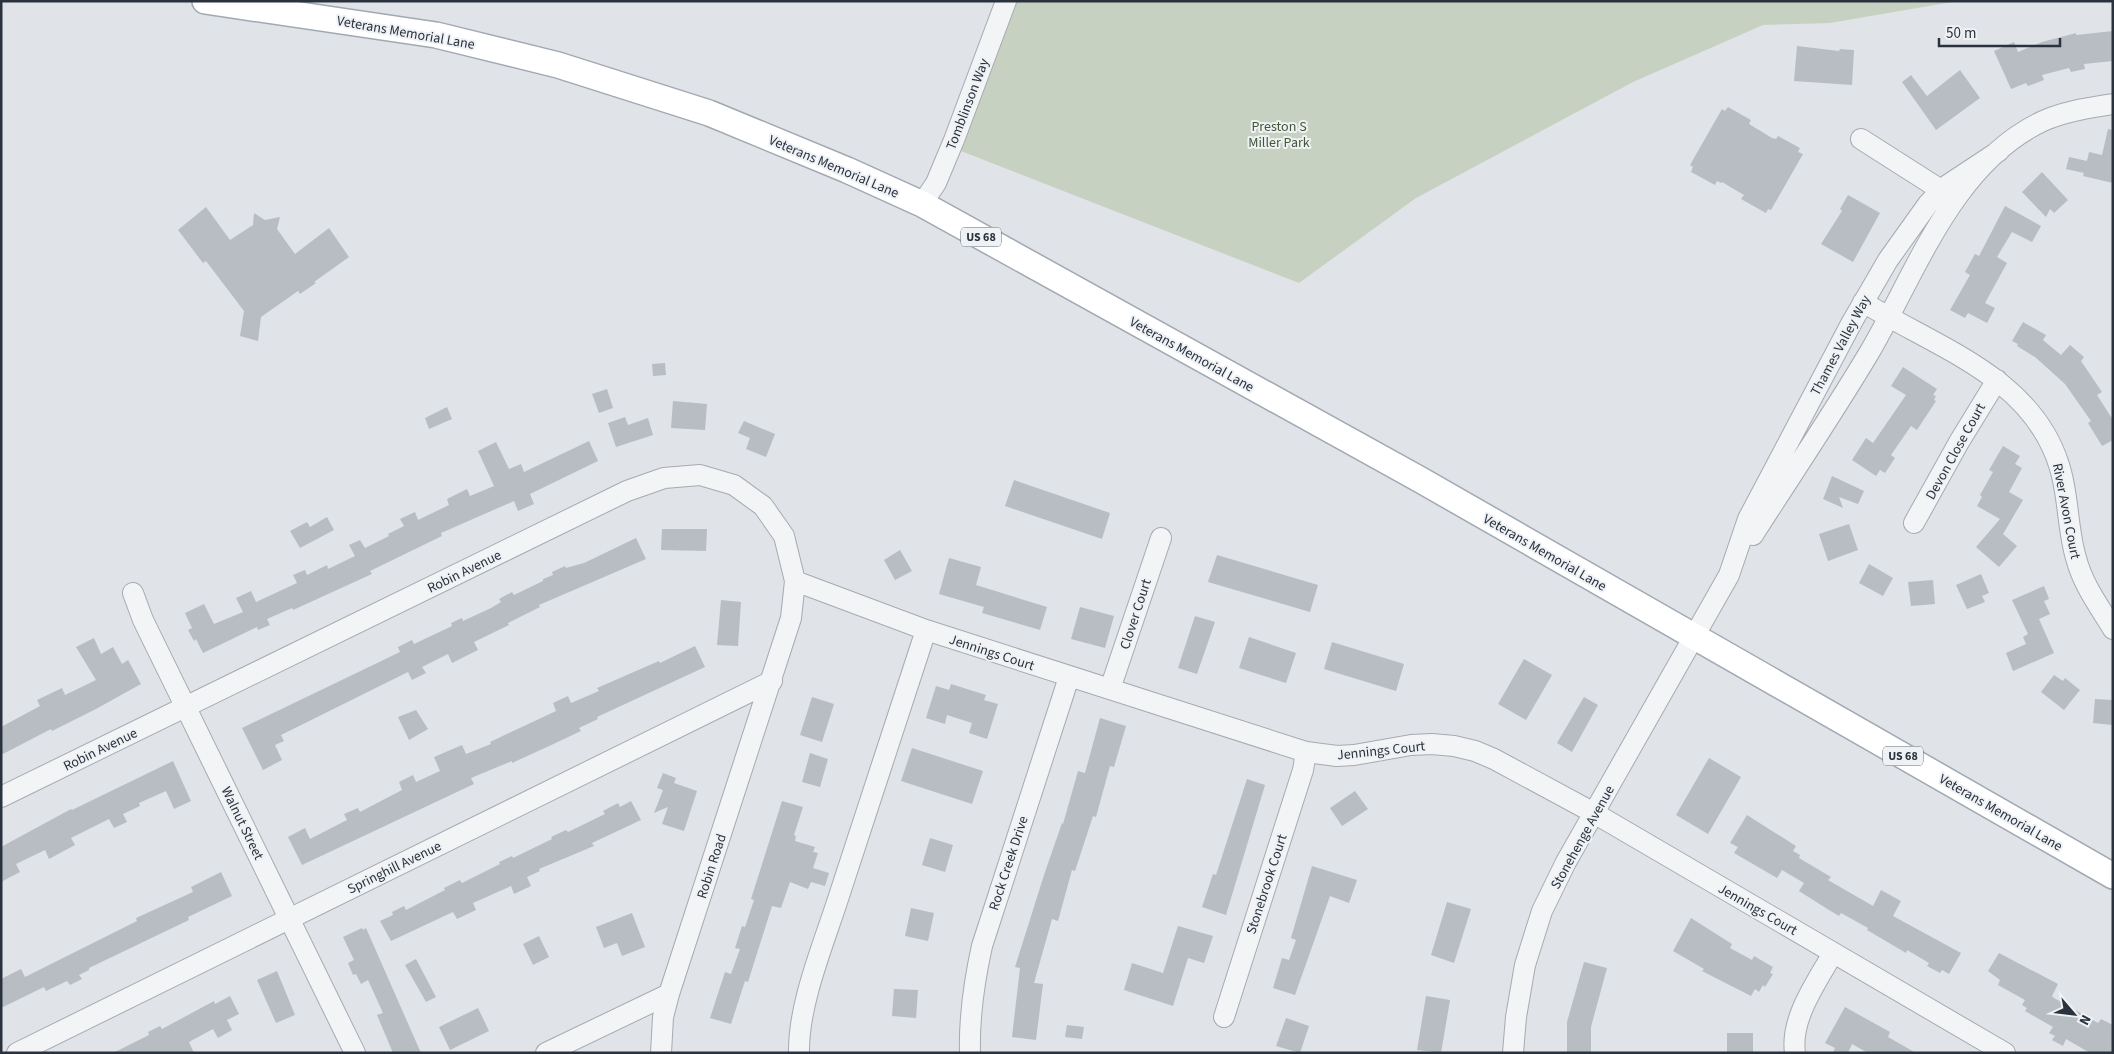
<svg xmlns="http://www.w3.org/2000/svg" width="2114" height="1054" font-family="'Source Sans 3',sans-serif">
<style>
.green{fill:#c7d1c2}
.building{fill:#b8bdc4}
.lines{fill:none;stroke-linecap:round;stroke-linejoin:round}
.minor-casing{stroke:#a6aab2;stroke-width:22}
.major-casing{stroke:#a0a9b2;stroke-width:28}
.minor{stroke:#f2f4f6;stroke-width:20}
.major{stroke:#fff;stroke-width:25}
.labels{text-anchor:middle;stroke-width:4;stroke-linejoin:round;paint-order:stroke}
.shield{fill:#eff2f5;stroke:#656c75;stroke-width:1}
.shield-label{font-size:12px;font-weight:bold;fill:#2a323e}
.street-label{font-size:14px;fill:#2a323e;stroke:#eff2f5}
.park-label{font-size:14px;fill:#415838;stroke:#eff2f5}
</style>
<rect width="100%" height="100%" fill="#e0e3e8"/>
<path class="green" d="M1014,1H1958L1830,23L1763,25L1633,82L1416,198L1299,283L961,151Z"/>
<path class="building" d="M2113,31V61L2084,64L2085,69L2071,72L2069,68L2042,75L2044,80L2028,86L2026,83L2011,89L1994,51L2014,42L2018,52L2042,42L2076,33V35Z
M1797,46L1839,51L1840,49L1854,50L1852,85L1794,81Z
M1960,70L1980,98L1936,130L1902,82L1911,75L1927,96Z
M1728,107L1751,120L1749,124L1772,138L1776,139L1778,136L1800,148L1798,152L1803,154L1771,210L1768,209L1766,213L1741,199L1744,195L1722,182L1721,183L1717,181L1715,185L1691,172L1693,167L1690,165L1722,109L1725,111Z
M2108,129L2113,130V183L2083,176L2084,173L2066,169L2069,157L2087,161L2089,152L2102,155Z
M2042,172L2068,200L2054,213L2050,209L2046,217L2022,192Z
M1848,195L1880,213L1853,262L1821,244L1842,211L1840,209Z
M2005,206L2041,226L2032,242L2012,232L1997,257L2007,263L1985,303L1995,308L1987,323L1968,313L1965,318L1950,310L1970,275L1965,272L1975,254L1979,256Z
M206,207L230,240L253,225L254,213L265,220L280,217L277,229L295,254L329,228L349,257L314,282L316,283L300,294L298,291L261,317L258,341L240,336L244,311L206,261L203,263L178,230Z
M2023,322L2046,335L2043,340L2061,355L2070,345L2084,357L2081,361L2102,392L2097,395L2113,420V440L2102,446L2088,423L2091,421L2065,384L2035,357L2017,346L2018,344L2012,341Z
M665,363L666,375L653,376L652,364Z
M1903,367L1937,389L1933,395L1936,396L1934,400L1936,401L1917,430L1911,426L1891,455L1895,458L1885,473L1880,470L1876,476L1852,460L1866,438L1873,443L1906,395L1891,386Z
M607,389L613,408L599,413L592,394Z
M673,401L707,404L705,430L671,428Z
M447,407L452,419L429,429L425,418Z
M625,417L628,425L648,418L653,435L616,447L608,423Z
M744,421L775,434L766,457L746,449L750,438L738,433Z
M589,441L598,461L530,494L534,504L518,511L514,501L441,533L442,536L370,571L372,574L293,610L292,608L267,619L270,625L258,630L257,627L203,653L196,639L194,641L188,630L192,628L185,613L204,604L214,624L243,612L236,598L251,591L256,602L297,583L293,575L305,570L307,575L327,565L328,569L355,556L349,545L360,540L365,548L389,536L388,534L404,526L400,519L415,512L418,520L449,505L447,499L467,489L470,496L494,486L478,451L496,442L509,469L521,464L524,472Z
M2003,446L2020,456L2015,464L2022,468L2009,492L2023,500L2003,534L2017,546L1999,567L1976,547L2000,519L1977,506L1982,497L1980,495L1993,472L1989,470Z
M1832,476L1864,491L1858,504L1839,497L1843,508L1823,499Z
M1014,480L1110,513L1102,539L1005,506Z
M327,517L334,530L300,548L290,531L307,522L310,527Z
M1849,524L1858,550L1828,561L1819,534Z
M662,529H707L706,551L661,550Z
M636,538L646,559L539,605L540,607L508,623L509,625L474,642L478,650L452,663L448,654L422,667L426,673L412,680L408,672L281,735L284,741L275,745L282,760L263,770L242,728L400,652L398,647L412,640L414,644L452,626L451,623L462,618L463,621L491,608L501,602L499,599L512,592L514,595L543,581V579L553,575L552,572L565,566L566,568L584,563Z
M900,550L912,571L895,580L884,560Z
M1217,555L1318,585L1310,612L1208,582Z
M949,558L981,567L976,585L1047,607L1040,630L982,613L984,607L939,594Z
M1869,564L1893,578L1883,596L1859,583Z
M1981,574L1989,593L1982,596L1985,602L1967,609L1956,585Z
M1933,580L1935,604L1911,606L1908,582Z
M2044,586L2049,599L2044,601L2050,614L2039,619L2054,653L2013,671L2006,653L2026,644L2023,637L2028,634L2012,600Z
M721,600L741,602L738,646L717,645Z
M1080,607L1114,616L1105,648L1071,639Z
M1195,616L1215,622L1197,674L1178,668Z
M1249,637L1296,653L1286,683L1239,668Z
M94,638L101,654L113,647L122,664L128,660L141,684L96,709L52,731L51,729L1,755V727L40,706L37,700L62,688L65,695L96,680L76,647Z
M1332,642L1404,664L1396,691L1324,669Z
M695,646L705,667L597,717L598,719L579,728L581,731L547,747L512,763V761L471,778L474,784L302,865L288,837L305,828L310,839L347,820L344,814L358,808L360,812L402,790L399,782L413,775L416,782L440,771L434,757L462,745L466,754L491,744L490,742L556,711L553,703L568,696L571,703L599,691L597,688L659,661L660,663Z
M1524,659L1552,675L1526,720L1498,704Z
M2054,675L2063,681L2065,678L2080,690L2064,710L2041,692Z
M951,684L986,695L984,700L998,704L987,739L969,733L972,723L947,715L945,724L926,718L936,686L949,690Z
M812,697L834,704L822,742L800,735Z
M1584,697L1598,705L1572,752L1557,743Z
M2095,699L2113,700V725L2093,723Z
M416,710L428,729L409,740L398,717Z
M1100,718L1126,726L1114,767L1110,766L1096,817L1093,816L1075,871L1072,870L1058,921L1052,919L1034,983L1043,984L1036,1040L1012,1037L1020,968L1015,967L1044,875L1062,823L1063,824L1078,771L1085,773Z
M912,748L983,771L972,804L901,781Z
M810,753L828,759L820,787L802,782Z
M1709,758L1741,777L1708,834L1676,815Z
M173,761L191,801L174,809L166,791L139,803L140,806L123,814L127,822L114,828L109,819L71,838L75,845L49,859L45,850L16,864L20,872L1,882V847L71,809L72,810Z
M663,773L676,778L674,783L697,791L684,831L662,824L668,807L654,813L663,790L657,788Z
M1247,779L1265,785L1226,915L1202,907L1213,874L1216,875Z
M1355,791L1368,809L1342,826L1330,808Z
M631,801L641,820L592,843L594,846L539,869L540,871L527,877L531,886L514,894L511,886L473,903L476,910L457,919L453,912L391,941L380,921L393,915L392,912L404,906L406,910L445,890L444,888L460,880L462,883L500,864L499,862L512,856L513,858L552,839L551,837L566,830L568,832L605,814L603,811L618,803L620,807Z
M782,801L803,807L794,835L796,836L795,841L815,847L813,852L818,853L813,868L829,873L825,886L811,882L808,889L790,882L781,908L772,906L748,982L745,981L731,1024L710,1018L725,972L731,974L740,949L735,948L742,926L745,927L754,900L751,899Z
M1747,815L1796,846L1793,851L1800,855L1799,858L1831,877L1828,880L1873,906L1881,890L1901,901L1893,916L1961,953L1949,974L1942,970L1940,973L1927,966L1929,963L1907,950L1906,953L1867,930L1868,928L1841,913L1839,916L1829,910L1799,891L1804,883L1782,870L1777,878L1734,853L1738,847L1730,843Z
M930,838L953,845L945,872L922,865Z
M1312,866L1357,880L1349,903L1330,896L1295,995L1273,988L1282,958L1289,960L1296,940L1291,938Z
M221,872L232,896L188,917L189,920L89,968V970L79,975L82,979L70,985L67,981L46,991L44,987L1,1008V979L21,969L25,977L137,921L136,918L193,892L191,887Z
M1447,902L1471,909L1454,963L1431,955Z
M911,908L934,913L928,941L905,936Z
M632,913L645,947L622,956L617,943L604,948L596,927Z
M1691,918L1732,944L1730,948L1752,960L1754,956L1773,967L1770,973L1773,974L1765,987L1763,985L1759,992L1755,989L1751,996L1702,971L1704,969L1673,951Z
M1178,926L1213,936L1204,963L1188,958L1173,1006L1124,990L1132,963L1163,973Z
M362,928L363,930L366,928L421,1053H393L377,1015L383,1013L368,980L361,984L356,974L353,975L348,963L354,960L343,937Z
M539,936L549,957L533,965L523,944Z
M1999,953L2058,984L2052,996L2054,998L2098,1023L2101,1019L2113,1025V1053H2090L2066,1039L2063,1046L2052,1040L2055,1036L2049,1033L2053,1027L2025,1011L2027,1008L2022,1005L2025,1000L1998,985L2000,980L1988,971Z
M416,959L436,997L426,1002L405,965Z
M1584,962L1607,968L1591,1027V1053H1567V1022Z
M277,971L295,1015L276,1023L257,980Z
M894,989L918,990L916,1018L892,1016Z
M230,996L239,1014L227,1020L232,1030L218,1038L213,1029L189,1042L194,1053H113L149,1035L148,1032L160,1026L162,1029L214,1001L215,1004Z
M1426,996L1450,1000L1441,1053L1417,1050Z
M1845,1007L1890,1032L1888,1037L1916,1053H1868L1852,1044L1848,1053H1833L1835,1048L1825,1043Z
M478,1008L489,1031L450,1050L439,1027Z
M1286,1018L1309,1026L1300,1053L1276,1046Z
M1067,1025L1084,1027L1082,1039L1065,1037Z
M1727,1033H1753V1053H1727Z"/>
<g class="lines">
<defs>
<path id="minor" d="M1861,139L1941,190
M922,204L936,183L954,140L1006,1
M1863,302C1935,347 2031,376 2059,465C2069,495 2067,528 2076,558C2083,585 2099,606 2113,629
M1914,523L1959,442L1997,380
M1753,535C1792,474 1832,415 1869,353C1916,273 1953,163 2043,121C2065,111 2089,108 2113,104
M795,581L926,630L1306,752L1337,756L1354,755L1411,745L1432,744L1454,746L1475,751L1494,759L1594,813L2005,1053
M133,593L143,620L355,1053
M1110,689L1161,538
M1,797L627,491L664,478L700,475L734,485L763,506L784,536L795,581L791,618L669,994L663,1017L661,1053
M1224,1017L1303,770L1306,752
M17,1053L772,681
M546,1053L669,994
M799,1053C798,1004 824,943 839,896C868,807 897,719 926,630
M970,1053C969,1016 974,982 982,946L1069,677
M1513,1053L1516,1017L1525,965L1542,911L1566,862L1729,575L1748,519L1852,322L1888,260L1928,204L1943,188L1999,151
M1795,1053C1790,1018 1817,982 1833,953"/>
<path id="major" d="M205,1L436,35L558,65L709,113L847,170L922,204L1419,479L2113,876"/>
</defs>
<use href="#minor" class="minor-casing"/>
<use href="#major" class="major-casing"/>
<use href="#minor" class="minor"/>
<use href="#major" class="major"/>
</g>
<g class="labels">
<g class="shield">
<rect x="961" y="227.5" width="40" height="19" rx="4"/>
<rect x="1883" y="746.5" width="40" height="19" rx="4"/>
</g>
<g class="shield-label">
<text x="981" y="241">US 68</text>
<text x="1903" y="760">US 68</text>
</g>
<g class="street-label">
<text transform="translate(406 32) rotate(10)" y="5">Veterans Memorial Lane</text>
<text transform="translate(967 104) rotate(-69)" y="5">Tomblinson Way</text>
<text transform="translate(834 166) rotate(23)" y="5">Veterans Memorial Lane</text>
<text transform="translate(1840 345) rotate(-62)" y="5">Thames Valley Way</text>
<text transform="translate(1192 354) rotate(29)" y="5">Veterans Memorial Lane</text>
<text transform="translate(1955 451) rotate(-61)" y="5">Devon Close Court</text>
<text transform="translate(2067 511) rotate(79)" y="5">River Avon Court</text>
<text transform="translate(1545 552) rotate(30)" y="5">Veterans Memorial Lane</text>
<text transform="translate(464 571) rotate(-26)" y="5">Robin Avenue</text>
<text transform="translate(1135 614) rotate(-72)" y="5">Clover Court</text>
<text transform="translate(992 652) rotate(18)" y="5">Jennings Court</text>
<text transform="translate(100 749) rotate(-26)" y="5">Robin Avenue</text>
<text transform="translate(1381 750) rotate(-6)" y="5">Jennings Court</text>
<text transform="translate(2001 812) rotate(30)" y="5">Veterans Memorial Lane</text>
<text transform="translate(243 823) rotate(64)" y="5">Walnut Street</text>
<text transform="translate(1582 837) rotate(-61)" y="5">Stonehenge Avenue</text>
<text transform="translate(1008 863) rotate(-72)" y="5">Rock Creek Drive</text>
<text transform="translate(711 866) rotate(-72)" y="5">Robin Road</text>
<text transform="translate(394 867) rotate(-26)" y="5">Springhill Avenue</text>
<text transform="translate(1266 884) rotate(-72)" y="5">Stonebrook Court</text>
<text transform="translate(1758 909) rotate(30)" y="5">Jennings Court</text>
</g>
<g class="park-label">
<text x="1279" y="131">Preston S<tspan x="1279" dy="16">Miller Park</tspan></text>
</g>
</g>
<rect width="2114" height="1054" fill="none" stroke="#2a323e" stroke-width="5"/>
<g transform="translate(2074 1014) rotate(118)" stroke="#eff2f5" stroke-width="4" paint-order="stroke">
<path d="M0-4L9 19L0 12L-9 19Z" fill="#2a323e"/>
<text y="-8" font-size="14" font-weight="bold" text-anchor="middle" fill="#2a323e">N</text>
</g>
<path d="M1939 38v8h121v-8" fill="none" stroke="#2a323e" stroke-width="2.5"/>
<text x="1946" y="38" font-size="15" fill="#2a323e" stroke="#eff2f5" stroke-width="4" paint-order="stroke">50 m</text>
</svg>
